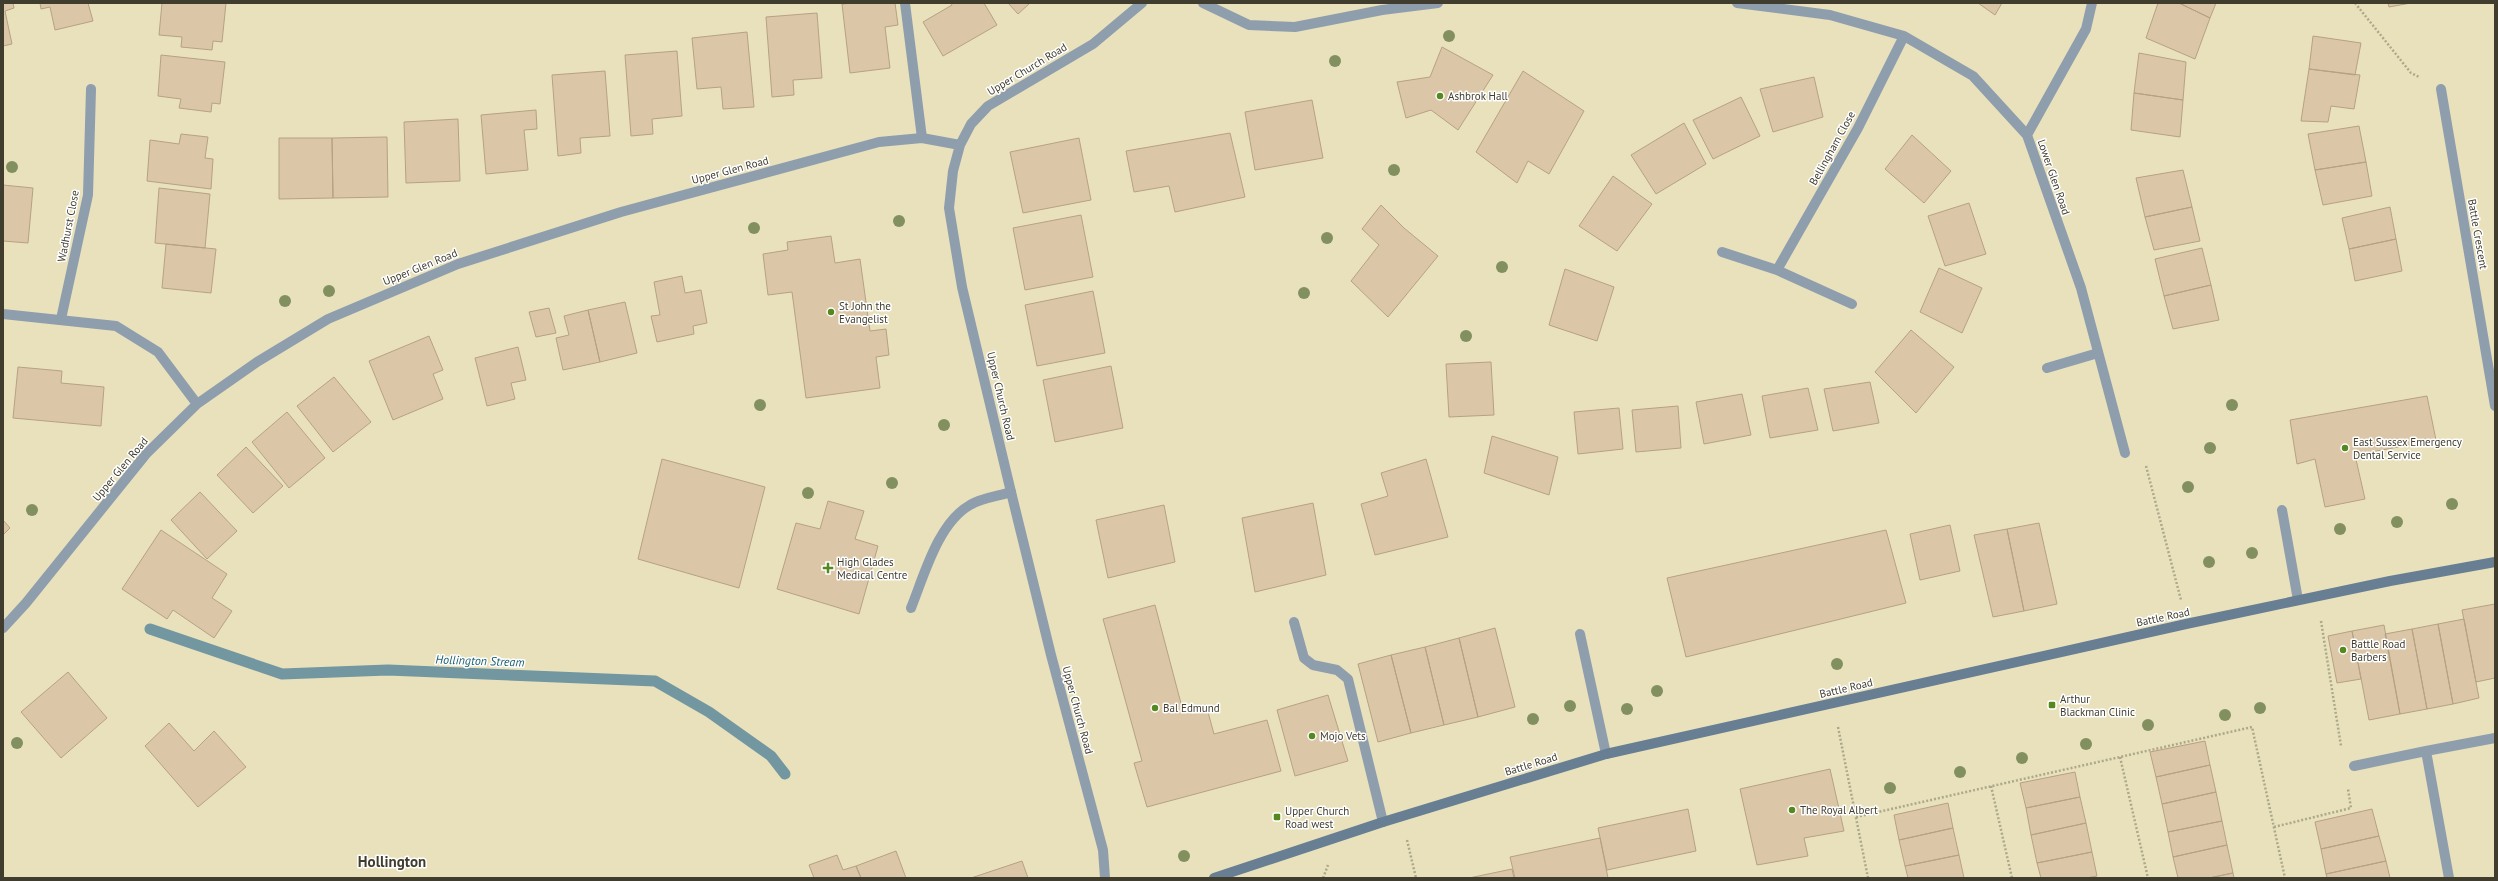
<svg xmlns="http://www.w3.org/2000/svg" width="2498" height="881" font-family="'PT Sans',sans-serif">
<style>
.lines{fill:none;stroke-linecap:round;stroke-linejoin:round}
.stream{stroke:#7297a0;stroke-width:11}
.building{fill:#dbc7a7;stroke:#b6a283}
.path{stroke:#ada88b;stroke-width:2.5;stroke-dasharray:2 2;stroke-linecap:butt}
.service{stroke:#8f9ead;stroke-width:10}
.minor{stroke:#8f9ead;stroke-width:10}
.secondary{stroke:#677e93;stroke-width:10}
.tree{fill:#829060}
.poi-dot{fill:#55891f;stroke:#fff;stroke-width:1.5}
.labels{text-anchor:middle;stroke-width:3;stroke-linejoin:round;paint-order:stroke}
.street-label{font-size:11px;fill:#403d2f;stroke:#fff}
.poi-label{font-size:11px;fill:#403d2f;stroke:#fff;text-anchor:start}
.water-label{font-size:12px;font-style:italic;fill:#195f73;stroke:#fff}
.district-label{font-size:15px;font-weight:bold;fill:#403d2f;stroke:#fff}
</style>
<rect width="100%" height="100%" fill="#e8e1bc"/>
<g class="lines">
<path class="stream" d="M150,629L282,674L388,670L655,681L709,712L771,756L785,774"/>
</g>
<path class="building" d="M3,3H13L14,8L5,11L12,44L3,46Z
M40,3H88L93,21L55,30L50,7L41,9Z
M162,3H226L222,42L213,41L212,50L181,47L182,37L159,35Z
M852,3H895L898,25L885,27L890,68L850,73L842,4Z
M951,3H984L997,25L943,56L923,22L952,5Z
M1008,3H1030L1018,14Z
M1978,3H2002L1995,15Z
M2158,3H2179L2210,18L2195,59L2146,38Z
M2179,3H2216L2210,18Z
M2388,3H2411L2389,7Z
M817,13L822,78L793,80L794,95L772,97L766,17Z
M747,32L754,107L723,109L721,87L697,89L692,38Z
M2313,36L2361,43L2355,75L2309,69Z
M1442,47L1493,75L1458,130L1431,110L1406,118L1397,82L1430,77Z
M677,51L682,116L652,119L653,134L631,136L625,55Z
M2139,53L2186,62L2183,100L2134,93Z
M161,55L225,62L220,104L212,103L211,112L179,108L181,99L158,96Z
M2309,69L2360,75L2354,109L2331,106L2328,122L2301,121Z
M605,71L610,136L580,138L581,153L558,156L552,75Z
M1523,71L1584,111L1549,174L1528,161L1517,183L1476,152Z
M1814,77L1823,117L1773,132L1760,89Z
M2134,93L2183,100L2180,137L2131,130Z
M1741,97L1760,136L1713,159L1693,120Z
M1312,100L1323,158L1255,170L1245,112Z
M536,110L537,129L524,130L528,170L486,174L481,115Z
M458,119L460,181L406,183L404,122Z
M1684,123L1706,164L1656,194L1631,155Z
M2359,126L2366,162L2315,170L2308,134Z
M1230,133L1245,197L1175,212L1169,186L1134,192L1126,151Z
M181,134L208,137L205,158L213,159L211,189L147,181L150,140L179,144Z
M1912,135L1951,171L1924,203L1885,169Z
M387,137L388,197L333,198L332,138Z
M279,138H332L333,198L279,199Z
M1079,138L1091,200L1023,213L1010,152Z
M2366,162L2372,196L2323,205L2315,170Z
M2183,170L2192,207L2145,217L2136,178Z
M1613,176L1652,204L1617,251L1579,226Z
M3,185L33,188L28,243L3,241Z
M159,188L210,194L205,248L155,243Z
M1969,203L1986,254L1945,266L1928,216Z
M1381,205L1404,228L1438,256L1388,317L1351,281L1379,245L1362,229Z
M2192,207L2200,241L2154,250L2145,217Z
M2390,207L2396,239L2349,249L2342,218Z
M1081,215L1093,277L1025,290L1013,228Z
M831,236L835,263L860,259L870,331L886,329L889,355L876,357L880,388L806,398L792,292L768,295L763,254L788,250L787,242Z
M2396,239L2402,271L2355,281L2349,249Z
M166,244L216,249L211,293L162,288Z
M2202,248L2211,285L2164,296L2155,259Z
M1939,268L1982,288L1962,333L1920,312Z
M1565,269L1614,287L1597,341L1549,325Z
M682,276L685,293L701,290L707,323L693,326L694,334L657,342L651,316L660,315L654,282Z
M2211,285L2219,320L2173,329L2164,296Z
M1093,291L1105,353L1037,366L1025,305Z
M625,302L637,353L600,362L588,310Z
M549,308L556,333L536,337L529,312Z
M588,310L600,362L563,370L556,338L569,335L564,316Z
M1911,330L1954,367L1916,413L1875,372Z
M429,336L443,370L433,374L443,399L393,420L369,361Z
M518,347L526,380L511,383L515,399L487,406L475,358Z
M1491,362L1494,415L1449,417L1446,364Z
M1111,366L1123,428L1055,442L1043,380Z
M18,367L62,371L61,383L104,387L101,426L13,418Z
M334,377L371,422L333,452L297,406Z
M1870,382L1879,423L1833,431L1824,389Z
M1808,388L1818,430L1770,438L1762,396Z
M1742,394L1751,435L1704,444L1696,402Z
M2427,396L2436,440L2355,455L2365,499L2325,507L2315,459L2297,464L2290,420Z
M1678,406L1681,448L1636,452L1632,410Z
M1619,408L1623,449L1578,454L1574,412Z
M287,412L325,458L289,488L252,442Z
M1492,436L1558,457L1549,495L1484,473Z
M246,447L283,486L253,513L217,475Z
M662,459L765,487L739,588L638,559Z
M1426,459L1448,537L1375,555L1361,504L1388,496L1381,473Z
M200,492L237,531L207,559L171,520Z
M828,501L864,511L855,539L878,546L859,614L777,589L796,523L820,529Z
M1313,503L1326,575L1255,592L1242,518Z
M1164,505L1175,562L1108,578L1096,520Z
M3,520L10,528L3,535Z
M2039,523L2057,604L2024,611L2007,529Z
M1950,525L1960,571L1920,580L1910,534Z
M2007,529L2024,611L1993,617L1974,535Z
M161,530L227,574L212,598L232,611L214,638L173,610L167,619L122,589Z
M1886,530L1906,603L1686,657L1667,578Z
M2495,604V678L2476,682L2462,610Z
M1155,605L1183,711L1206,705L1214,734L1267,720L1281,771L1147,807L1134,763L1142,761L1103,619Z
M2464,619L2479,698L2453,704L2438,624Z
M2438,624L2453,704L2427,709L2412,629Z
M2384,625L2400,714L2369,720L2352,631Z
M1495,628L1515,707L1478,717L1459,638Z
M2412,629L2427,709L2400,714L2385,634Z
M2352,631L2361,679L2337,683L2328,636Z
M1459,638L1478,717L1444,725L1425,647Z
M1425,647L1444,725L1411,733L1391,655Z
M1391,655L1411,733L1378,742L1358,664Z
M68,672L107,718L61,758L21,712Z
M1328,695L1348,761L1295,776L1277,710Z
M169,723L194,751L214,731L246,767L198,807L145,746Z
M2205,741L2210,765L2156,777L2150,752Z
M2210,765L2216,792L2162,804L2156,777Z
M1830,769L1844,831L1804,838L1808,856L1757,865L1740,789Z
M2075,772L2080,797L2026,808L2020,783Z
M2216,792L2222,821L2168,832L2162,804Z
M2080,797L2086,823L2031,835L2026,808Z
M1948,803L1953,828L1899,840L1894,815Z
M1688,809L1696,851L1607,870L1598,828Z
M2372,809L2379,836L2321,849L2315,822Z
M2222,821L2227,845L2173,857L2168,832Z
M2086,823L2092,852L2037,863L2031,835Z
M1953,828L1959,855L1905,866L1899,840Z
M2379,836L2386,861L2326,874L2321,849Z
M1600,838L1608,878H1515L1510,857Z
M2227,845L2233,873L2209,878H2178L2173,857Z
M896,851L906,878H861L856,866Z
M2092,852L2097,876L2086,878H2041L2037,863Z
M837,855L843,870L856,866L861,878H814L809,865Z
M1959,855L1964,878H1908L1905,866Z
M1022,861L1028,878H971Z
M2386,861L2390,878H2327L2326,874Z
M1512,869L1514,878H1469Z
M2233,873L2234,878H2209Z"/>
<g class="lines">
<path class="path" d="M2355,3L2411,73L2419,77
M2146,466L2181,600
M2321,621L2341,746
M1838,727L1868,878
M2120,757L2148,878
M1991,786L2012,878
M1856,817L2252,727L2285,878
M2274,827L2351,808L2348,789
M1407,840L1416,878
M1323,878L1328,865"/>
<path class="service" d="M905,3L922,138
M2047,368L2098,353
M2282,510L2298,600
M911,608C924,576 938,523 970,505C981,498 999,496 1011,492
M1294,622L1304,658L1313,665L1337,670L1348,679L1383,822
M1580,634L1606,754
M2354,766L2426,751
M2449,878L2426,751L2495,738"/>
<path class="minor" d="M1203,3L1249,25L1295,27L1382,10L1438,3
M1737,3L1830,15L1904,36L1973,76L2027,135L2081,288L2125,453
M2441,89L2495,406
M2027,135L2086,29L2092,3
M1722,252L1777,270L1852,304
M1777,270L1858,128L1904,36
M3,314L116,326L158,352L197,404
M61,319L88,195L91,89
M3,628L26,603L146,454L197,404L257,362L328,319L458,264L621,212L879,142L922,138L960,145
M1105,878L1103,850L1051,655L1011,492L962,287L949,208L953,171L960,145L971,124L988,106L1093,44L1142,3"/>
<path class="secondary" d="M1214,878L1383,822L1606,754L2186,624L2390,581L2495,562"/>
</g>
<g class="tree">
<circle cx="1449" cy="36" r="6"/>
<circle cx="1335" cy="61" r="6"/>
<circle cx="12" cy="167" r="6"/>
<circle cx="1394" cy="170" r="6"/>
<circle cx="899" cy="221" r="6"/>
<circle cx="754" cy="228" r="6"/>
<circle cx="1327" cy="238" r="6"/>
<circle cx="1502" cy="267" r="6"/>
<circle cx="329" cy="291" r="6"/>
<circle cx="1304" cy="293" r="6"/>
<circle cx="285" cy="301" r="6"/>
<circle cx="1466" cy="336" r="6"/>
<circle cx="760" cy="405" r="6"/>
<circle cx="2232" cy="405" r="6"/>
<circle cx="944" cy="425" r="6"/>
<circle cx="2210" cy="448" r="6"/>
<circle cx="892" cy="483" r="6"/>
<circle cx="2188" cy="487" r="6"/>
<circle cx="808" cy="493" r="6"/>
<circle cx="2452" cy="504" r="6"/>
<circle cx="32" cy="510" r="6"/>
<circle cx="2397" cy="522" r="6"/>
<circle cx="2340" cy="529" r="6"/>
<circle cx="2252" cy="553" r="6"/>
<circle cx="2209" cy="562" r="6"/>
<circle cx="1837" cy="664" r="6"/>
<circle cx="1657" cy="691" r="6"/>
<circle cx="1570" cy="706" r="6"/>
<circle cx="2260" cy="708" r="6"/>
<circle cx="1627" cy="709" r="6"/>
<circle cx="2225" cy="715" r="6"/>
<circle cx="1533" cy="719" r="6"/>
<circle cx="2148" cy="725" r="6"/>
<circle cx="17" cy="743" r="6"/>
<circle cx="2086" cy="744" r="6"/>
<circle cx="2022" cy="758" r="6"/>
<circle cx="1960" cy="772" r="6"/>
<circle cx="1890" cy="788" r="6"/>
<circle cx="1184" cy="856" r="6"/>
</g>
<g class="poi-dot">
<circle cx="1440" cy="96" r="4"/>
<circle cx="831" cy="312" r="4"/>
<circle cx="2345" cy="448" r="4"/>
<path d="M826 562h4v4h4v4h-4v4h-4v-4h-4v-4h4z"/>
<circle cx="2343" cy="650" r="4"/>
<rect x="2048" y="701" width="8" height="8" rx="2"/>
<circle cx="1155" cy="708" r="4"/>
<circle cx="1312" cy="736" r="4"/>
<circle cx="1792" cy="810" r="4"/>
<rect x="1273" y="813" width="8" height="8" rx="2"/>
</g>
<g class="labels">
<g class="street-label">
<text transform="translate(1027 69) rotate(-31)" y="4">Upper Church Road</text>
<text transform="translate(1832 148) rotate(-61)" y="4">Bellingham Close</text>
<text transform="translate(730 170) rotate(-15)" y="4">Upper Glen Road</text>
<text transform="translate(2054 177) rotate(71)" y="4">Lower Glen Road</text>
<text transform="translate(68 226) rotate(-79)" y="4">Wadhurst Close</text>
<text transform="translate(2478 234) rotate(80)" y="4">Battle Crescent</text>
<text transform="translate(420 267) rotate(-22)" y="4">Upper Glen Road</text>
<text transform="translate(1001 396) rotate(77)" y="4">Upper Church Road</text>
<text transform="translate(120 469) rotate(-50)" y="4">Upper Glen Road</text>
<text transform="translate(2163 617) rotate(-12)" y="4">Battle Road</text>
<text transform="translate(1846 688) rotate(-13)" y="4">Battle Road</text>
<text transform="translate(1078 710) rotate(75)" y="4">Upper Church Road</text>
<text transform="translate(1531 764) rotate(-17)" y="4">Battle Road</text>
</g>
<g class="poi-label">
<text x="1448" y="100">Ashbrok Hall</text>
<text x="839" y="310">St John the<tspan x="839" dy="13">Evangelist</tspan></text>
<text x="2353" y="446">East Sussex Emergency<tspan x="2353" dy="13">Dental Service</tspan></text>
<text x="837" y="566">High Glades<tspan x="837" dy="13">Medical Centre</tspan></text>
<text x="2351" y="648">Battle Road<tspan x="2351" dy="13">Barbers</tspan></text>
<text x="2060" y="703">Arthur<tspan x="2060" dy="13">Blackman Clinic</tspan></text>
<text x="1163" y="712">Bal Edmund</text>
<text x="1320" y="740">Mojo Vets</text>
<text x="1800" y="814">The Royal Albert</text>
<text x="1285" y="815">Upper Church<tspan x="1285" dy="13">Road west</tspan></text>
</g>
<g class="water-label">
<text transform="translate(480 661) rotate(2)" y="4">Hollington Stream</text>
</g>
<g class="district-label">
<text x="392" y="867">Hollington</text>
</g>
</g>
<rect width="2498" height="881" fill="none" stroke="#403d2f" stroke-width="8"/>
</svg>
